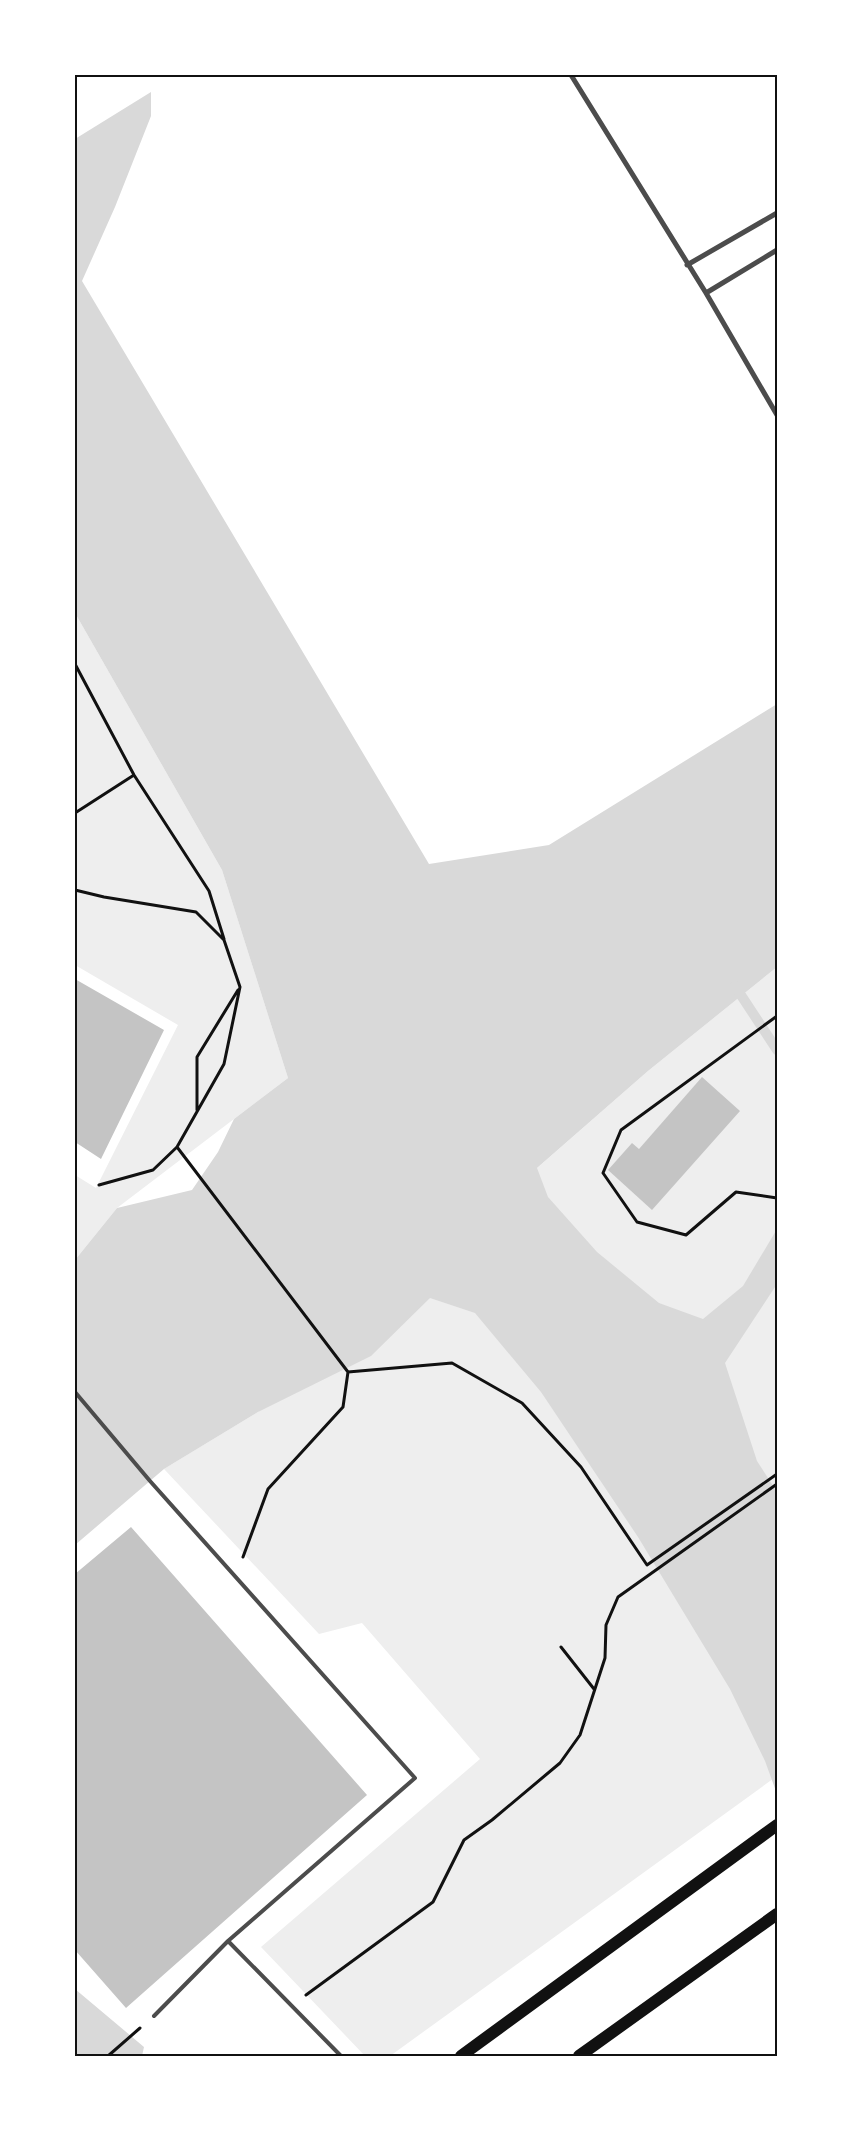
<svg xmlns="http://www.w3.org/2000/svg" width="852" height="2131" font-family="Raleway,sans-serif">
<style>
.green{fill:#eee}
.water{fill:#d9d9d9}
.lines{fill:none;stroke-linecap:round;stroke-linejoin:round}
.stream{stroke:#d9d9d9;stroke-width:10}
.building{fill:#c4c4c4}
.path{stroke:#111;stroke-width:3}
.service{stroke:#4c4c4c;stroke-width:4}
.minor{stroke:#4c4c4c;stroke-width:5}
.primary{stroke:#111;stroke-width:12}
.neatline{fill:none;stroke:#111;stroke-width:2}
</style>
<rect width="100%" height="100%" fill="#fff"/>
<path class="green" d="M75,613L222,870L288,1078L117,1208L75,1260V1175L96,1188L178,1025L75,965Z
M777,967V1776L390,2056H365L261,1947L480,1759L362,1623L319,1634L164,1469L258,1412L648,1071Z"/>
<path class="water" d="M151,92V116L115,207L82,281L429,864L549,845L777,704V967L648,1071L537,1168L548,1197L597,1252L659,1303L703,1319L743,1286L777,1229V1284L725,1363L757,1461L777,1492V1794L765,1761L730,1689L638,1537L541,1392L475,1313L430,1298L371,1356L258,1412L164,1469L75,1545V1260L117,1208L192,1190L218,1152L234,1119L288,1078L222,870L75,613V139Z
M75,1989L144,2047L142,2056H75Z"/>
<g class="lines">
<path class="stream" d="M735,986L777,1050"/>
</g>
<path class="building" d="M75,979L164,1030L101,1159L75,1142Z
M702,1077L740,1111L652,1210L608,1170L632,1143L639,1149Z
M131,1527L367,1795L126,2008L75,1950V1574Z"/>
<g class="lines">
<path class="path" d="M75,664L134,775L209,891L224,939
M75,813L134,775
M75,890L104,897L196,912L224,940L240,987L224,1064L177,1147L153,1170L99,1185
M777,1016L621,1130L603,1173L637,1222L686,1235L736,1192L777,1198
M197,1110V1057L238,990
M177,1147L348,1372L343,1407L268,1489L243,1557
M348,1372L452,1363L522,1403L581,1467L647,1565L777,1474
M561,1647L594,1689
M306,1995L433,1902L464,1840L492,1820L560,1763L580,1735L605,1658L606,1625L618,1597L777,1484
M108,2056L140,2028"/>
<path class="service" d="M75,1392L150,1481L415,1778L228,1941L154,2016
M228,1941L341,2056"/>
<path class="minor" d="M571,75L706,293L777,415
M687,265L777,213
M706,293L777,250"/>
<path class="primary" d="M461,2056L777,1825
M579,2056L777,1914"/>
</g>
<rect width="852" height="2131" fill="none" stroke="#ffffff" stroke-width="152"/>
<rect x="76" y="76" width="700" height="1979" class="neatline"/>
</svg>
